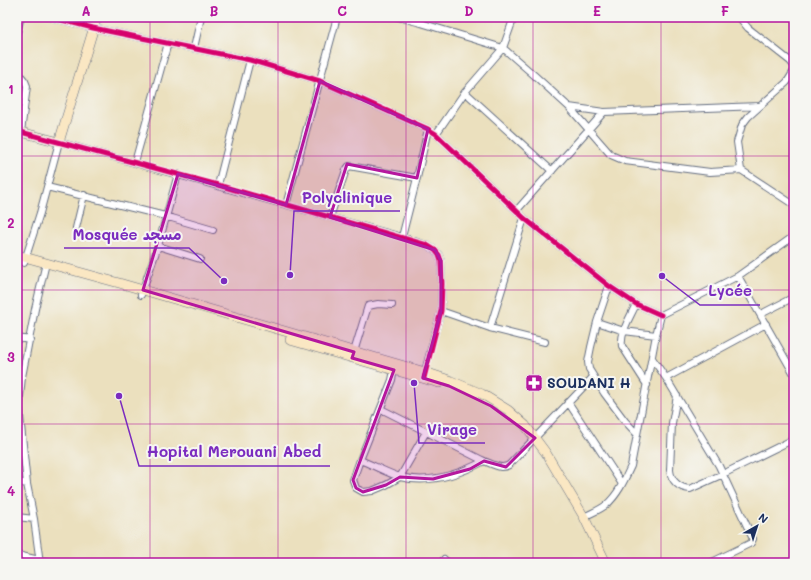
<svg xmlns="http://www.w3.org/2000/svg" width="811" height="580" font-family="Mali,'Playpen Sans Arabic',sans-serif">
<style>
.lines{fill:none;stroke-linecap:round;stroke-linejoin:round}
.street-casing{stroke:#646d80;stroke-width:8}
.secondary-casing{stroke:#646d80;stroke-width:10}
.street{stroke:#fff;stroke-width:6}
.secondary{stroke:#fae7c3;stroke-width:9}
.cycleway-casing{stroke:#f6f6f2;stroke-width:8}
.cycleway{stroke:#d6006c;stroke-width:5}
.marked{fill:#b5179e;fill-opacity:0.2;stroke:#b5179e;stroke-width:3;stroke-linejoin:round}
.grid{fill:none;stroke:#b5179e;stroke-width:1;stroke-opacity:0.55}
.labels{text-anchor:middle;stroke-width:4;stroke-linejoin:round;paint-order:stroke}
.poi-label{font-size:14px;font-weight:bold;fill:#1b2f5e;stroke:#f6f6f2;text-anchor:start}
.leader{fill:none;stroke:#7b2cbf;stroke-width:1.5}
.callout-dot{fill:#7b2cbf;stroke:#f6f6f2;stroke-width:1.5}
.callout-label{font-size:15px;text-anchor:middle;font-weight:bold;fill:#7b2cbf;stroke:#f6f6f2;stroke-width:4;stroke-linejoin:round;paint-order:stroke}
.neatline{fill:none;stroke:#b5179e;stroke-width:1.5}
.grid-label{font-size:13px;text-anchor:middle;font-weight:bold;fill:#b5179e}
</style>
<rect width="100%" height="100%" fill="#f6f6f2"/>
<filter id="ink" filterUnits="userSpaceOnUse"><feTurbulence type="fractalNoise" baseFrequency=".025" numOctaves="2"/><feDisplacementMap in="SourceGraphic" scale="8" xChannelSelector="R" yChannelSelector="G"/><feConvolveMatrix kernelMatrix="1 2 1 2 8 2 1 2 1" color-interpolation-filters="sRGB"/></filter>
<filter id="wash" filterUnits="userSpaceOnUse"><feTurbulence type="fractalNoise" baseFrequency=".012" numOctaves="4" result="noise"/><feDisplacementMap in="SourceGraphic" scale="16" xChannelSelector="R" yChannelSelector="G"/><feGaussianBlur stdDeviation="0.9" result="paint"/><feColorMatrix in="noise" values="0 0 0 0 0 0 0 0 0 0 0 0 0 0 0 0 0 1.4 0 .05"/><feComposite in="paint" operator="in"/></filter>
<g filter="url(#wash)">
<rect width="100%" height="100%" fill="#ebe0be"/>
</g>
<g filter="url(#ink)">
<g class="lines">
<defs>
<path id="street" d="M50,17L93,28L250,60L320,81L428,129L436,134L524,218L609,286L636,304L661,315
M398,17L421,23L503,48L534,75L569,107L611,155L625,161L710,172L741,170
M739,17L748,28L790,61L794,66
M17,32L21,17
M194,48L201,17
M17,71L25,81L27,86L21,132
M794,71L787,82L748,117L742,125L737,142L741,170L794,205
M465,92L552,171
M569,107L604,112
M436,134L465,92L503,48L514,17
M135,162L168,43
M218,185L250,60
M47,187L165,216L213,230
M286,205L337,17
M517,210L604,112L759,106
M330,217L346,170L349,166L417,178
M76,228L84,195
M402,237L417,178L428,129
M158,246L200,259
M24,263L40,213L59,142L402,237L427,245L435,250L439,255L441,261L442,284L441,311L424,375
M738,276L794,374
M609,286L597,322L591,347L588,362L589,369L604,393L625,421L637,434
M141,295L158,246L178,174
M636,304C631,316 620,332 622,346L647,385
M441,311L490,328L524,218
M761,314L794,297
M597,322L624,331L656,335
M490,328L545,342
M17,338L30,340
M353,355L368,306L378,304L392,305
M652,358L666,378L719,466L753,539L751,543L710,563
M394,370L392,380L360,460L353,480L356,488L363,492L372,491L386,485L400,477L426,432
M666,378L766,324
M677,396L672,423L670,470C671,481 679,488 690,489L723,474L794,439
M568,402L622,484
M381,409L484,461C493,464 501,470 509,465L593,377
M360,460C373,465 387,473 400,477C429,484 460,474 484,461
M17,482L27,484
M17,517L34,519
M584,517C591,513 600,510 606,505C618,495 625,479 631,466L656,335L661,315L738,276L794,236
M17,555L53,563
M444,559L448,563
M40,563L34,519L27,484L19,406L22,377L35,309L46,263"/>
<path id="secondary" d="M17,131L59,142L97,17
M17,255L119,283L425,372L449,380L482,394L508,410L525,425L546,453L584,517L606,563
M290,340L439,383"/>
</defs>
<use href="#street" class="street-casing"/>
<use href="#secondary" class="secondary-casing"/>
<use href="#street" class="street"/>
<use href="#secondary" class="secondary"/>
<defs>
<path id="cycleway" d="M50,17L93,28L250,60L320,81L428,129L436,134L524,218L609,286L636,304L661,315
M17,131L218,185L427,245L435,250L439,255L441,261L442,284L441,311L424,378"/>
</defs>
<use href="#cycleway" class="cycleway-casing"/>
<use href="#cycleway" class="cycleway"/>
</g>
</g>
<path class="marked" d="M320,81L428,129L417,178L347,164L330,217L435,250L441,261V311L423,378L449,386L491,406L535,438L506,467L484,461L470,469L433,479L400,477L386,485L363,492L356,488L353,480L394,370L352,358L354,352L143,290L178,174L286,205Z"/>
<path class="grid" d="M150,17V563M278,17V563M406,17V563M533,17V563M661,17V563M17,156H794M17,290H794M17,424H794"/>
<defs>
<symbol id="pharmacy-square" viewBox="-11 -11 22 22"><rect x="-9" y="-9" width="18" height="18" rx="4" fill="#b5179e" stroke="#f6f6f2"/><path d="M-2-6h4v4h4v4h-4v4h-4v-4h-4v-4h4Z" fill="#fff"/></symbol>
</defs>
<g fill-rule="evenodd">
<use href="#pharmacy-square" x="524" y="373" width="20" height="20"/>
</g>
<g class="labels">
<g class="poi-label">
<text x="547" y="388">SOUDANI H</text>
</g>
</g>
<path class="leader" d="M290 275L294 211H400M224 281L189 248H64M662 276L700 305H760M414 383L419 443H485M119 396L139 466H330"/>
<g class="callout-dot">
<circle cx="290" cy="275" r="4"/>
<circle cx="224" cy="281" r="4"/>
<circle cx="662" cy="276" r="4"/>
<circle cx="414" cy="383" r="4"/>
<circle cx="119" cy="396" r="4"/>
</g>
<g class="callout-label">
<text x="347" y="203">Polyclinique</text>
<text x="127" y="240">Mosquée مسجد</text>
<text x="730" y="296">Lycée</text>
<text x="452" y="435">Virage</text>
<text x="234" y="457">Hopital Merouani Abed</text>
</g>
<rect width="811" height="580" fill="none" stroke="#f6f6f2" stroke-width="44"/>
<g transform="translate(757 526) rotate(39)" stroke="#f6f6f2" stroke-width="3" paint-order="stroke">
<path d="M0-3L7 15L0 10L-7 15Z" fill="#1b2f5e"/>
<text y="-6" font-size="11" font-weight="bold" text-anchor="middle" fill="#1b2f5e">N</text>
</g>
<rect x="22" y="22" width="767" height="536" class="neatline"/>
<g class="grid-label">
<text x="86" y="16">A</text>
<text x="214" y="16">B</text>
<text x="342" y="16">C</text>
<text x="469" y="16">D</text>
<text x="597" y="16">E</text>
<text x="725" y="16">F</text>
<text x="11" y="94">1</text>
<text x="11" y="228">2</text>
<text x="11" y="362">3</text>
<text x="11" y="496">4</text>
</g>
</svg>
